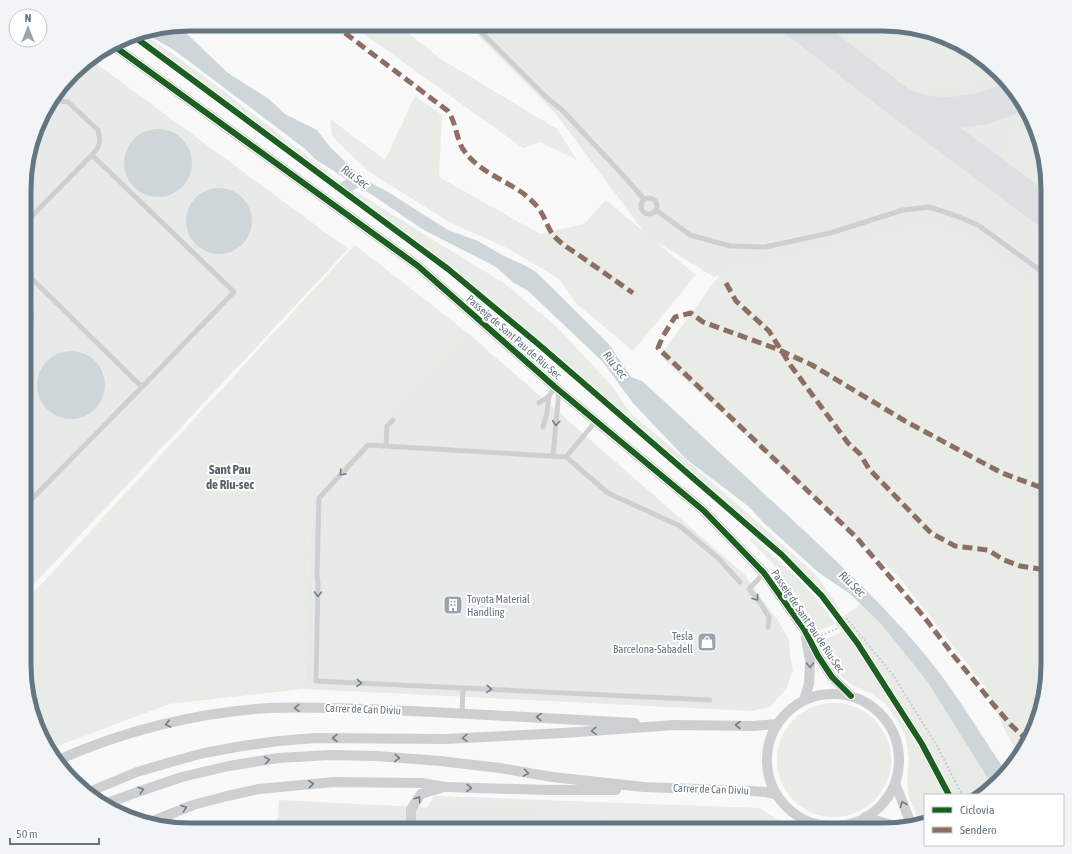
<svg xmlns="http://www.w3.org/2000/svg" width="1072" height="854" font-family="'Asap Condensed',sans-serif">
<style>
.built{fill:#e8e9e9}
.green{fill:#e8ebe6}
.water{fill:#ced6d9}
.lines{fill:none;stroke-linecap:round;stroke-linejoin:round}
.canal{stroke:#ced6d9;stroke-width:13}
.taxiway{stroke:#dedfe0;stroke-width:32}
.path{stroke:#cbcccd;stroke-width:2;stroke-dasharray:2 2;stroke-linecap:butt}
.service{stroke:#cecfd0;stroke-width:5}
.minor{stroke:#cecfd0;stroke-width:10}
.quiet{stroke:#8d6e63;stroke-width:5;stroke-dasharray:10 5;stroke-linecap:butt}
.cycleway-casing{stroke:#fff;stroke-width:8}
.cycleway{stroke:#1b5e20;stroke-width:6}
.oneway{stroke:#707f8b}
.labels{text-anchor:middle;stroke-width:4;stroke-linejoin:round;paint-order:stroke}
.street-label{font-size:11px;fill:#657683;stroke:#fff}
.poi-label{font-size:11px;fill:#657683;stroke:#fff;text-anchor:start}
.water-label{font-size:12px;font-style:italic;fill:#60757c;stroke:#fff}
.quarter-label{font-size:13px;font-weight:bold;fill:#57646e;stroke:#fff}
.rim{fill:none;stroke:#657683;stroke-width:5}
</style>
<rect width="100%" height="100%" fill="#f9f9f9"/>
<path class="built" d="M467,24H893L946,37L992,65L1031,116L1048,189V381L827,248L714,277L647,236L556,114Z
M90,59L348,249L25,594V168L46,107L81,65Z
M469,334L744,574L779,622L789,640L790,656L793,670L786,689L770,707L752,711L304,689L311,502Z
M279,800L612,817V830H276Z"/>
<path class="green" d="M350,24H397L441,59L557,129L577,160L540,142L523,148Z
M815,24H893L946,37L992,65L1001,77L977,88L950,93H939L914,90L900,86L882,76Z
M141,32L201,74L344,184L430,238L504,283L557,327L613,387L630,413L670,446L745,511L817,576L840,609L835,613L821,591L672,456L573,369L471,284L385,218L134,34Z
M415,96L442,115L439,177L540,234L584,224L606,200L696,275L633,351L577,304L558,278L505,247L449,222L368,171L332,136L330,119L385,160Z
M1030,115L1048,189V202L1003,167L1002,165L1001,145L1008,132L1016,122Z
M925,220L976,236L1048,290V676L1035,728L1018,757L984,685L899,577L660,356L726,266Z
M355,245L469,334L311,502L304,689L169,704L50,749L41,738L24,676L25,602Z
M751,537L755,539L792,573L814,596L835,623L860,604L881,624L927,681L992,785L977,795H925V822H922L917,816L909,797L907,781L909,759L905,735L896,719L886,704L872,694L852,685L841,676L833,663L823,640L842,632L835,624L817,631L804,606L772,562L751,541Z
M777 760a57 57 0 1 1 114 0a57 57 0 1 1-114 0Z
M434,796L759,808L790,828L798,830H612V817L427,808Z"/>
<path class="water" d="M176,26L186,33L228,73L269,99L285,114L317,130L330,147L363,179L388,192L448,230L478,241L504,256L526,266L536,272L608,343L631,377L642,381C689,424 735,467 782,510C828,553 876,597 917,645C951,684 978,730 1007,774L992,785L927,681L881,624L850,594L818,572L765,524L748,506L686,459L633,403L602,361L527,290L514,283L496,267L422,229L374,196L346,179L315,159L304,148L174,50L143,32Z
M124 163a34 34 0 1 1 68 0a34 34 0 1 1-68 0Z
M186 221a33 33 0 1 1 66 0a33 33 0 1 1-66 0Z
M25,293C36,309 38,323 25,339Z
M37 385a34 34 0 1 1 68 0a34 34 0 1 1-68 0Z"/>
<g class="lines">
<path class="canal" d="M346,187L358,180"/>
<path class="taxiway" d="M799,24L903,105L1048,213
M908,106L927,112L952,113L981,109L1013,98L1015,96"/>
<path class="path" d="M821,636L836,629L841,621L846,618L893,675L937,746L962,795"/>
<path class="service" d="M473,24L546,97L562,110L622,174L644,199
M44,112L53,104L59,101L68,102L98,130C101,143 100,146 92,155
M641 206a8 8 0 1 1 16 0a8 8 0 1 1-16 0Z
M656,210L690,235L730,246L765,247L830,233L903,210L929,207L954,215L978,225L1048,276
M25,272L142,387L234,292L92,155L25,223
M539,403L549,396L555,387
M543,427L547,413L549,396
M386,446L387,426L393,420
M553,456L559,391
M566,457L596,421
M25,494L30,500
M25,506L142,387
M764,573L749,589L761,604L769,617L768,627
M710,700L316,681L318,584L317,575L319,498L368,445L566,457L608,493L680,526L718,558L740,582
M462,714L463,688"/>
<path class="minor" d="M114,46L418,266L555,387L703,510L764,573L804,629L818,656L832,677L851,696
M767 760a66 66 0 1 1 132 0a66 66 0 1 1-132 0Z
M804,700L809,684L810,660L806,638
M58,760C123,731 198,712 269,708C324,706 378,710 433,712C500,716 568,719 635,723
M895,783L911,824
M86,793L137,772L171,762L204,753L242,746L279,741L316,738L445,739L564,733L675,725L754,726L777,724
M105,804L129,795L182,777L229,766L278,758L330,755L376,756L440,761L500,768L552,777L644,787L751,791L766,792L777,795
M865,817L898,827
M148,823L193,805L227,796L259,789L334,782L421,783L446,787L548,790H616
M411,830V809L421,794L441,788"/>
<path class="quiet" d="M333,24L448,111C457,124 456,141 465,152C480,172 505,180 524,194C530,199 537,205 541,212C546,220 548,229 554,236C562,245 573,251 583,258C600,270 616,281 633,293
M726,283L736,301L769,331L791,366L848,443L860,454L869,469L931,533L955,546L988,550L1004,560L1020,566L1040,569L1048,574
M1027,742L1024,737L1012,726L993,704L977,684L953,655L925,618L856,537L658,348L663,336L675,317L691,313L703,322L777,349L812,365L905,421L1002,473L1048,490"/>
<defs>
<path id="cycleway" d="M132,35L448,269L537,343L782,555L822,596L858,644L922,744L949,795
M114,46L418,266L555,387L703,510L764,573L804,629L818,656L832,677L851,696"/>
</defs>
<use href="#cycleway" class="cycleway-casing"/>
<use href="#cycleway" class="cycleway"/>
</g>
<defs><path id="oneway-chevron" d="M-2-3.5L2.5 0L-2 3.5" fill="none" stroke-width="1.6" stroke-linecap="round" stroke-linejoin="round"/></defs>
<g class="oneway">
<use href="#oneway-chevron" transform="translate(556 423) rotate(95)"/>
<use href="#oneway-chevron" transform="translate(342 473) rotate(133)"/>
<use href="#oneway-chevron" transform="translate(318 594) rotate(91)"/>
<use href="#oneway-chevron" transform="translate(756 598) rotate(52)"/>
<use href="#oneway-chevron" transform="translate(810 665) rotate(89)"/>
<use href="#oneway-chevron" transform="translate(359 683) rotate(3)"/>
<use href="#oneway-chevron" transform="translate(489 689) rotate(3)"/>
<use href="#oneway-chevron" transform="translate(297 708) rotate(179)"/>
<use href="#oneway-chevron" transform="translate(539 717) rotate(-177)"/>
<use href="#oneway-chevron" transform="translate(168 724) rotate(167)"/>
<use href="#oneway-chevron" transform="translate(738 725) rotate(-180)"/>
<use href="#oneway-chevron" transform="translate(594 731) rotate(176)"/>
<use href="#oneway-chevron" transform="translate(335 738) rotate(-180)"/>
<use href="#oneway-chevron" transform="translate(465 738) rotate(177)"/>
<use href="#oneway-chevron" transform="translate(397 758) rotate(4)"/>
<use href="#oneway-chevron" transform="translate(267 760) rotate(-9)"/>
<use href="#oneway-chevron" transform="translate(526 773) rotate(10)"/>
<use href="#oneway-chevron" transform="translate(311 784) rotate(-5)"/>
<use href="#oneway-chevron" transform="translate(469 788) rotate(2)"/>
<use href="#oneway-chevron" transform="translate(141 790) rotate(-18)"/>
<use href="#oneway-chevron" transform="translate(418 799) rotate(-56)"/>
<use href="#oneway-chevron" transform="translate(903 804) rotate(-112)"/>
<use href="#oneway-chevron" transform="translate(184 808) rotate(-20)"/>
</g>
<defs>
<symbol id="building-square" viewBox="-11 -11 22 22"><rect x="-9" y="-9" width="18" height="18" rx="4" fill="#99a4ac" stroke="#fff"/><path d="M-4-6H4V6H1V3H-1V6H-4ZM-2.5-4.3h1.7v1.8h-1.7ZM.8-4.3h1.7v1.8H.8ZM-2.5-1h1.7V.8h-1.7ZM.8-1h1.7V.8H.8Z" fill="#fff"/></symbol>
<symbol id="shop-square" viewBox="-11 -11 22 22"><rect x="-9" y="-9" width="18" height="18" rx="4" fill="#99a4ac" stroke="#fff"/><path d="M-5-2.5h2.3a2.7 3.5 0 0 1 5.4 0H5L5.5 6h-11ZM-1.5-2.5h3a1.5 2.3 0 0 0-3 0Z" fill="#fff"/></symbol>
</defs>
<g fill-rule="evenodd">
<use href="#building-square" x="442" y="594" width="22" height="22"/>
<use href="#shop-square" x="696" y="631" width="22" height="22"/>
</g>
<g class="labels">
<g class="street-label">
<text transform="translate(514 337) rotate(41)" y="4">Passeig de Sant Pau de Riu-Sec</text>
<text transform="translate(808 621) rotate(56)" y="4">Passeig de Sant Pau de Riu-Sec</text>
<text transform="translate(363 709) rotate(2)" y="4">Carrer de Can Diviu</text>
<text transform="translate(711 789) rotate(2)" y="4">Carrer de Can Diviu</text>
</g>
<g class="poi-label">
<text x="467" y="603">Toyota Material<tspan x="467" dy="13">Handling</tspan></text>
<text x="693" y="640" text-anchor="end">Tesla<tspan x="693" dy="13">Barcelona-Sabadell</tspan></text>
</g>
<g class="water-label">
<text transform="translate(355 177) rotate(36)" y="4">Riu Sec</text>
<text transform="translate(615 365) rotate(52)" y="4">Riu Sec</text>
<text transform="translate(852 584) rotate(44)" y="4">Riu Sec</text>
</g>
<g class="quarter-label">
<text x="230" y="474">Sant Pau<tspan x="230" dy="15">de Riu-sec</tspan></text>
</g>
</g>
<path d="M0 0H1072V854H0ZM189 31H883A158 158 0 0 1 1041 189V665A158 158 0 0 1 883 823H189A158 158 0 0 1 31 665V189A158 158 0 0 1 189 31Z" fill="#f3f4f5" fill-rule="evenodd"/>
<path class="rim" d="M189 31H883A158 158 0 0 1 1041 189V665A158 158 0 0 1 883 823H189A158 158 0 0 1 31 665V189A158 158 0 0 1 189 31Z"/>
<rect x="924" y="794" width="140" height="52" fill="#ffffff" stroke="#c1c8cd"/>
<rect x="932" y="807" width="20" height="6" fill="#1b5e20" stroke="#c1c8cd"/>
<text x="960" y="814" font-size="12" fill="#657683">Ciclovía</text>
<rect x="932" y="827" width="20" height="6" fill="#8d6e63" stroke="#c1c8cd"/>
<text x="960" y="834" font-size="12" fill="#657683">Sendero</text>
<g transform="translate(28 28)"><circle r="19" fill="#ffffff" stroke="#c1c8cd"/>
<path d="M0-3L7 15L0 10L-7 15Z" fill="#99a4ac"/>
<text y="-6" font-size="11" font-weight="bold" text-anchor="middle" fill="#657683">N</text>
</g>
<path d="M10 838v6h89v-6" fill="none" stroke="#657683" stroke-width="2"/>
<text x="16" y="838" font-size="12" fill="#657683" stroke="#ffffff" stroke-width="3" paint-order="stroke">50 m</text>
</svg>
